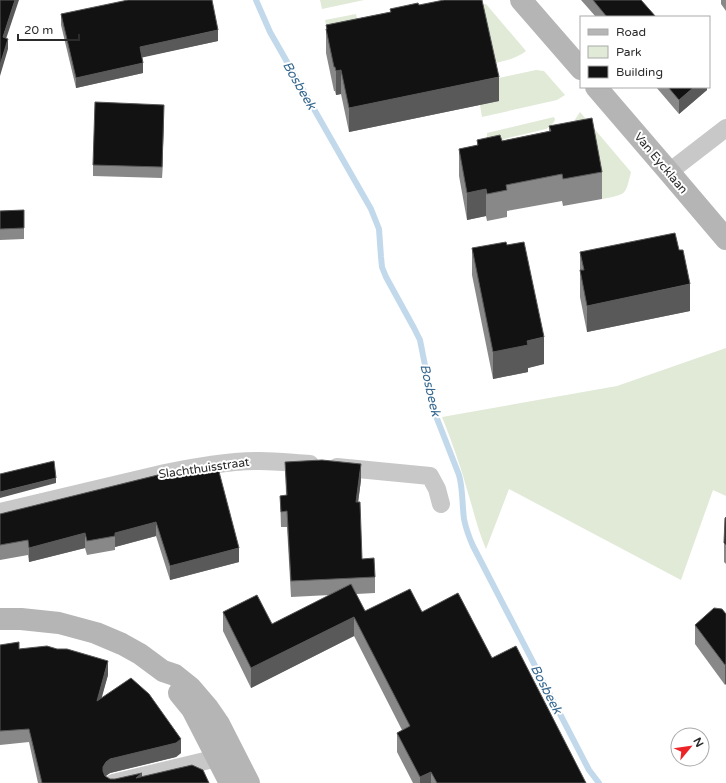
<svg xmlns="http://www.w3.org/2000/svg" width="726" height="783" font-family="'Varela Round',sans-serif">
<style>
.green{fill:#e1ead7}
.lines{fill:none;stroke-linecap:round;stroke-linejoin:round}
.stream{stroke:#c2d9ec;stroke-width:6}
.street{stroke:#c8c8c8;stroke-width:18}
.secondary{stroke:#b5b5b5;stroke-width:22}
.wall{fill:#888}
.shaded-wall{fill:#595959}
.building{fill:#121212;stroke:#595959}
.labels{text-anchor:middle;stroke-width:4;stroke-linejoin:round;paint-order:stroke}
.street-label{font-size:12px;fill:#2b2b2b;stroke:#fff}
.water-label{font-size:13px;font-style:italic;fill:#376990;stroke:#fff}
</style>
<rect width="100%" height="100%" fill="#fff"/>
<path class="green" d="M320,0H364L322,9Z
M486,4L526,51C516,59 504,61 491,64L447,11Z
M356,14L362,41L331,48L325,20Z
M536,70L544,71L565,95L557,100L482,117L480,105L499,101L494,79Z
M580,112L631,172C625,196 627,194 602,199L595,161L561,141Z
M554,117L555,120C553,124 550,127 546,129L504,139L493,151L487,154V133Z
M726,348V496L713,490L681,580L509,489L486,549C478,531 474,512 468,493C461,467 452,442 442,417L617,386Z"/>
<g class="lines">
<path class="stream" d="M256,0L270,32L371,209L379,229L381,257L382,267L386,277L414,328L420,340L434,411L459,475C463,489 462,504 464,519C466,529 469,537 473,546L589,770L599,783"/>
<path class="street" d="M669,172L726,128
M337,467L430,476L437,489L441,504
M0,512L165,473C196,467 228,461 260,461C277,461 293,463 310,464
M113,783L209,760L228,751"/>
<path class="secondary" d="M521,0L581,69
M596,87L669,172L726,239
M0,619H21L59,623L96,633L122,644L140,654L163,671L175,675L190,687L208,708L219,724L249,783
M179,693L192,709L230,783"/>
</g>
<path class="wall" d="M581,0H641L656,17H596Z
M721,0H726V11L721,4Z
M419,5L499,101L349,132L341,94L336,95L335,91H334L326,53V25L390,12V9Z
M61,14L218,41L142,57L143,73L76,88L61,25Z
M656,87H707V90L679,114Z
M164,115L162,178L93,176V165Z
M549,126L602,172V199L563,206L562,201L507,211V217L487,221L486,216L467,220L459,176V149L477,145V140L502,141L549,131Z
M24,210V239L0,240V211Z
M472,248L544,364L528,368V372L493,379L472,275Z
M580,252L690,311L587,332L580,297Z
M285,462L361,480L358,502L362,559L375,577V593L356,594L365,611L422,612L492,658L586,783H413L397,752V733L402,730L354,636L251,688L223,631V612L272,624L330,595L291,597L287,527H281L280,496L286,495Z
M182,469L239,562L170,580L156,536L115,547V550L87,555L85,548L29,562L28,555L0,560V514Z
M726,517V564L724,562V543Z
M726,614L725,685L695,644V625Z
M0,645L19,649L108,675L101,698L181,753L176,757L110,773L105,776L110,779H115L142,777L209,783H38L29,742L0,745Z"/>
<path class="shaded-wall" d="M15,0H19L3,48V37Z
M218,30V41L140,58V47Z
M8,39V49L0,76V65Z
M143,63V73L76,88V78Z
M341,70V94L336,95V71Z
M499,77V101L349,132V108Z
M694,87H707V90L679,114V100Z
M164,105V115L162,178V167Z
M486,189V216L467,220V193Z
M690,284V311L587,332V306Z
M544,337V364L528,368V372L493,379V352L527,341Z
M361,464V480L356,518V502Z
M56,478V483L0,498V492Z
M156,522V536L115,547V533Z
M85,533V548L29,562V548Z
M239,548V562L170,580V566Z
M354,617V636L251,688V668Z
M108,661V675L97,715V701Z
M726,664V684L725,685V665Z
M181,739V753L176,757L110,773L106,776L103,780V767L106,762L110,759Z
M431,772V783H420V777Z
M142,773V783L136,778Z"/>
<path class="building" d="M0,0H15L3,37L8,39L0,65Z
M128,0H212L218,30L140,47L143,63L76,78L61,14Z
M444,0H482L499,77L349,108L341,70L336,71L335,67H334L326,29H327L326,25L391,12L390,9L418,3L419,5Z
M593,0H641L656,17H607Z
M668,87H694L679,100Z
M95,102L164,105L162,167L93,165Z
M592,118L602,172L563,179L562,174L506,185L507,190L487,194L486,189L467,193L459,149L478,145L477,140L500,135L502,141L551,131L549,126Z
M24,210V228L0,229V211Z
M675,233L679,250H683L690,284L587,306L580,270H584L580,252Z
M506,242L507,245L524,242L544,337L527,341L528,345L493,352L472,248Z
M322,460L361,464L356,502H360L362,559L374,558L375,577L291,581L287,511L281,512L280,496L287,495L285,462Z
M54,461L56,478L0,492V474Z
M217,464L239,548L170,566L156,522L115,533V536L87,541L85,533L29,548L28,540L0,545V514L182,469Z
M726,517V545L724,543L725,518Z
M351,584L365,611L410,589L422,612L458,593L492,658L516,646L586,783H437L431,772L420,777L397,733L410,726L354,617L251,668L223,612L257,595L272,624Z
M714,608L722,609L726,614V664L725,665L695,625Z
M19,642V649L47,646L57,649H67L108,661L97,701L131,678L149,694L181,739L176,743L110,759L106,762L103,767V771L105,776L110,779H115L142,773L136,778L192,765L203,770L209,783H42L29,729L0,731V645Z"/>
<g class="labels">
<g class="street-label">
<text transform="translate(661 163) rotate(50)" y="4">Van Eycklaan</text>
<text transform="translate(204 468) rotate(-8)" y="4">Slachthuisstraat</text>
</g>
<g class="water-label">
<text transform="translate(300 85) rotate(60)" y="5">Bosbeek</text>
<text transform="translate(431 390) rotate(77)" y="5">Bosbeek</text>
<text transform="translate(547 689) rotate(63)" y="5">Bosbeek</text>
</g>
</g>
<rect x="580" y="16" width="130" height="72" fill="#ffffff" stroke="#aaaaaa"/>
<rect x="588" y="29" width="20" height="6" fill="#b5b5b5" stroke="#aaaaaa"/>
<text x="616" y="36" font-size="12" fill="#2b2b2b">Road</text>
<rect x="588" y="46" width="20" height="12" fill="#e1ead7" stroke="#aaaaaa"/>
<text x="616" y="56" font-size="12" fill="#2b2b2b">Park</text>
<rect x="588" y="66" width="20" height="12" fill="#121212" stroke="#aaaaaa"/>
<text x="616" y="76" font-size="12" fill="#2b2b2b">Building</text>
<g transform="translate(690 747) rotate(61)"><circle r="19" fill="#ffffff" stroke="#aaaaaa"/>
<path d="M0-3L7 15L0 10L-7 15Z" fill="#ec2428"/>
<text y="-6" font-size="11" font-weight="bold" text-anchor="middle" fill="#2b2b2b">N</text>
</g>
<path d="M18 34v6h61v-6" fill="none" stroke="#2b2b2b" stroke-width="2"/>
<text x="24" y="34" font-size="12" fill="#2b2b2b" stroke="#ffffff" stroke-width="3" paint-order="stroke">20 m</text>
</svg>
